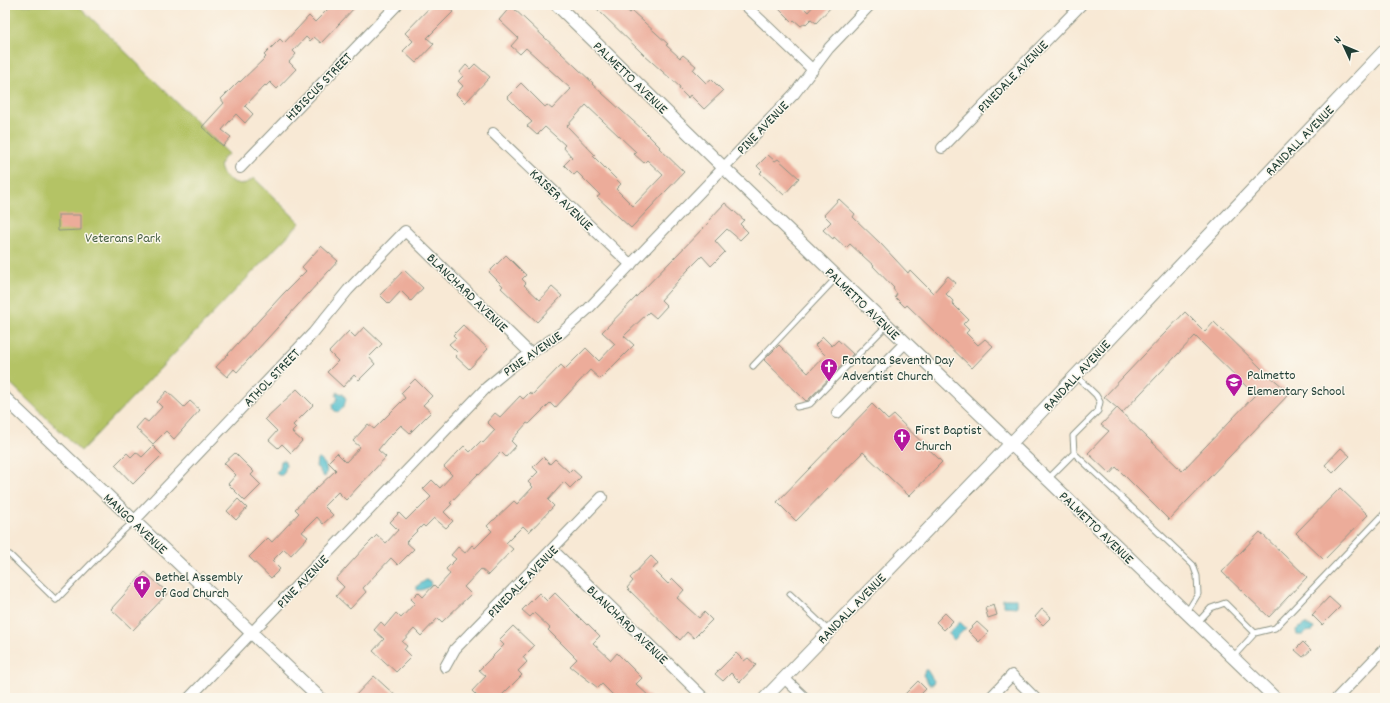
<svg xmlns="http://www.w3.org/2000/svg" width="1390" height="703" font-family="Dekko,sans-serif">
<style>
.green{fill:#b4c365;stroke:#6a804c}
.water{fill:#54c0ce;stroke:#3a7e81}
.building{fill:#ecac9a;fill-rule:evenodd}
.lines{fill:none;stroke-linecap:round;stroke-linejoin:round}
.service-casing{stroke:#8c9384;stroke-width:7}
.minor-casing{stroke:#8c9384;stroke-width:12}
.tertiary-casing{stroke:#8c9384;stroke-width:14}
.service{stroke:#fff;stroke-width:5}
.minor{stroke:#fff;stroke-width:10}
.tertiary{stroke:#fff;stroke-width:12}
.labels{text-anchor:middle;stroke-width:3;stroke-linejoin:round;paint-order:stroke}
.street-label{font-size:14px;fill:#1f3d34;stroke:#fbf7ec}
.park-label{font-size:14px;fill:#445e40;stroke:#fbf7ec}
.poi-label{font-size:14px;fill:#1f3d34;stroke:#fbf7ec;text-anchor:start}
</style>
<rect width="100%" height="100%" fill="#fbf7ec"/>
<filter id="ink" filterUnits="userSpaceOnUse"><feTurbulence type="fractalNoise" baseFrequency=".025" numOctaves="2"/><feDisplacementMap in="SourceGraphic" scale="8" xChannelSelector="R" yChannelSelector="G"/><feConvolveMatrix kernelMatrix="1 2 1 2 8 2 1 2 1" color-interpolation-filters="sRGB"/></filter>
<filter id="wash" filterUnits="userSpaceOnUse"><feTurbulence type="fractalNoise" baseFrequency=".012" numOctaves="4" result="noise"/><feDisplacementMap in="SourceGraphic" scale="16" xChannelSelector="R" yChannelSelector="G"/><feGaussianBlur stdDeviation="0.9" result="paint"/><feColorMatrix in="noise" values="0 0 0 0 0 0 0 0 0 0 0 0 0 0 0 0 0 1.4 0 .05"/><feComposite in="paint" operator="in"/></filter>
<g filter="url(#wash)">
<rect width="100%" height="100%" fill="#f8e9d5"/>
<path class="green" d="M5,5H78L229,154C210,164 226,184 243,184C247,183 251,180 254,178L300,223L81,451L5,378Z"/>
<path class="water" d="M337,392L343,394L346,399L344,406L339,412L335,411C329,406 335,403 338,398L336,396Z
M318,458C325,462 329,469 325,477L323,476L317,467H316L317,459Z
M284,460L286,465L284,473L282,475H278L276,472L280,469L281,461Z
M426,580L430,581L431,586L422,590H417V586Z
M1003,599H1017V607L1003,606Z
M960,622L966,628L954,640L948,634Z
M1305,624L1314,628L1313,631L1306,632L1303,635H1297L1296,630Z
M925,670H927L934,681L933,684H929L923,675Z"/>
<g id="blocks">
<path class="building" d="M332,5H357L321,43L314,37L310,41L306,37L293,51L296,54L289,62L296,69L277,89L270,82L266,86L265,85L245,106L253,114L245,123L236,114L222,130L231,137L223,146L202,127L224,103L221,99L239,81L240,82L266,57L264,55L280,39L284,43L309,16L315,22Z
M432,5H446L453,12L427,38L434,44L416,63L403,51L413,41L405,33Z
M593,5H621L630,13L632,11L668,44L666,45L680,58L683,55L696,66L693,70L706,83L711,79L723,91L704,109L690,95L688,98L679,89L680,87L644,55Z
M775,5H801L808,12L814,5H833L816,23L811,19L806,24L805,23L801,26L794,20L792,22Z
M511,6L593,83L592,84L642,129L660,147L659,148L684,172L631,228L597,197L600,195L577,172L574,175L564,165L572,157L563,147L565,145L545,127L537,135L527,126L532,122L507,97L521,83L545,107L547,105L552,109L571,89L526,48L520,54L511,46L518,38L499,20ZM586,105L636,152L634,154L644,163L647,160L663,175L633,206L616,189L621,184L593,156L595,155L567,126Z
M475,64L490,77L465,103L456,94L463,86L458,81L463,76L460,72L466,65L470,69Z
M768,155L775,161L778,159L799,178L784,195L760,173L762,171L757,166Z
M839,199L855,214L853,217L881,244L908,273L910,270L933,293L948,276L956,283L946,294L953,301L952,303L968,319L963,324L969,330L966,333L978,345L985,339L993,346L972,368L907,305L905,307L895,297L897,294L893,289L894,288L873,266H874L850,244L846,248L834,237L833,239L823,230L831,222L824,215Z
M725,203L744,220L740,224L748,232L740,240L727,229L715,241L725,252L711,266L702,256L688,270L661,300L667,306L656,318L649,312L624,336L634,345L600,379L590,370L555,408L550,403L529,424L527,423L511,441L516,446L506,457L501,452L479,475L478,474L450,503L452,504L444,512L453,521L446,528L434,518L425,527L423,525L406,542L414,549L398,565L391,558L363,588L366,592L350,609L336,596L344,587L336,579L366,546L377,535L386,543L398,530L390,522L399,513L406,520L417,509L418,510L431,497L423,489L432,480L440,488L452,475L444,467L457,453L464,446L470,452L481,441L483,443L495,430L487,422L495,413L500,417L520,396L523,399L530,392L532,395L561,365L565,369L586,348L599,361L615,344L602,332L710,221L709,220Z
M58,215H81V230L58,231Z
M321,246L338,261L237,372L234,369L227,377L216,367L283,294L306,271L302,267Z
M506,255L526,275L522,279L526,283L524,285L540,300L552,287L562,296L537,322L501,288L503,286L489,272Z
M404,270L423,288L411,301L401,291L389,304L380,295Z
M1185,312L1205,332L1214,322L1264,371L1290,393L1169,520L1116,467L1110,474L1088,453L1109,431L1101,425L1117,408L1104,397ZM1195,336L1255,395L1182,471L1117,408L1122,413Z
M463,325L488,349L469,369L455,356L458,353L449,344L456,338L453,335Z
M364,327L382,344L369,357L375,364L359,380L354,375L343,387L327,372L338,361L329,352L349,331L355,337Z
M823,337L832,346L838,340L853,354L808,400L806,401L764,360L779,345L808,373L825,355L815,345Z
M415,379L432,396L423,405L431,412L410,433L401,425L386,440L378,450L386,457L346,500L338,492L324,506L333,515L323,524L317,517L302,532L308,537L291,555L284,549L272,561L280,569L271,578L249,557L268,538L272,542L299,513L295,509L336,470L328,462L337,453L346,462L360,447L353,441L368,424L374,429L405,398L401,393Z
M297,389L313,405L293,425L296,428L292,432L302,441L291,453L282,444L278,448L269,440L277,431L265,419Z
M167,391L184,407L190,401L200,410L174,439L166,431L153,444L136,428L144,419L148,422L162,407L157,402Z
M872,404L888,420L894,415L942,462L909,496L863,452L796,521L777,502Z
M153,446L162,455L133,484L115,465L127,453L131,457L136,452L142,457Z
M1341,448L1350,456L1333,473L1325,465Z
M235,453L254,472L251,475L261,485L245,501L228,484L236,475L224,463Z
M543,457L550,464L555,459L569,472L572,469L581,477L570,488L564,482L548,500L554,506L529,532L523,526L506,543L513,549L488,575L481,569L464,587L471,594L442,622L438,618L421,636L414,629L402,642L407,646L404,650L411,657L396,672L373,651L384,639L374,630L381,622L385,626L396,613L401,618L415,603L411,599L418,592L423,597L434,585L437,588L450,574L446,569L456,559L451,555L458,547L465,553L472,545L475,548L492,531L487,526L493,520H494L514,501L517,504L533,487L528,482L538,472L533,467Z
M1340,488L1368,515L1324,560L1296,533Z
M238,499L247,508L236,520L227,511Z
M1260,532L1307,577L1269,617L1222,572Z
M651,556L658,563L653,569L668,584L673,579L684,590L677,598L699,618L704,612L712,620L694,638L687,632L680,640L627,588L633,581L630,578Z
M145,572L168,593L133,630L111,609Z
M539,593L547,601L555,593L587,625L588,624L600,636L593,643L611,660L617,653L642,678L636,684L651,698H616L602,684L598,688L570,666L577,659L548,630L550,628L534,613L530,617L522,610Z
M1329,597L1340,607L1322,625L1312,615Z
M994,605L997,615L988,618L985,608Z
M1042,609L1051,617L1043,625L1035,617Z
M945,613L953,621L944,630L936,622Z
M977,622L988,632L979,642L968,631Z
M513,626L534,646L523,657L527,662L518,671L522,675L499,698H479L472,691L486,676L479,670L504,645L499,640Z
M1303,642L1311,650L1303,657L1295,650Z
M736,653L744,661L748,658L756,665L740,682L731,673L723,681L715,674Z
M374,676L398,698H353Z
M918,681L926,689L917,698H901Z"/>
</g>
</g>
<g filter="url(#ink)">
<use href="#blocks" fill-opacity="0" stroke="#8c9384" stroke-width="1"/>
<g class="lines">
<defs>
<path id="service" d="M753,366L837,277
M1075,375L1096,395L1100,402L1098,411L1073,436L1074,453L1193,565L1197,576L1198,594L1187,612
M797,407L810,404L887,325
M1048,479L1074,453
M10,555L56,600L122,532L134,521
M790,594L829,631
M1197,623L1211,608L1225,603L1255,633L1233,657
M1255,633L1275,628L1385,513"/>
<path id="minor" d="M745,5L813,70
M493,133L631,265
M942,148L1081,5
M240,168L397,5
M837,413L905,343
M134,521L313,333L348,290L405,231L530,353
M552,549L704,698
M445,667L455,649L552,549L602,497
M784,678L805,698
M189,698L487,387L515,364L561,333L588,309L795,93L829,48L870,5
M990,698L1012,675L1035,698
M1337,698L1385,648"/>
<path id="tertiary" d="M557,5L723,167L1275,698
M5,398L320,698
M765,698L1020,434L1385,50"/>
</defs>
<use href="#service" class="service-casing"/>
<use href="#minor" class="minor-casing"/>
<use href="#tertiary" class="tertiary-casing"/>
<use href="#service" class="service"/>
<use href="#minor" class="minor"/>
<use href="#tertiary" class="tertiary"/>
</g>
</g>
<defs>
<symbol id="church-pin" viewBox="-11 -11 22 30"><path d="M0 17L-7.5 6A9.5 9.5 0 1 1 7.5 6Z" fill="#b5179e" stroke="#fbf7ec"/><path d="M-1.2-6h2.4v3.5h3.3v2.4h-3.3V6h-2.4V-.1h-3.3v-2.4h3.3Z" fill="#fff"/></symbol>
<symbol id="school-pin" viewBox="-11 -11 22 30"><path d="M0 17L-7.5 6A9.5 9.5 0 1 1 7.5 6Z" fill="#b5179e" stroke="#fbf7ec"/><path d="M0-5L7-2L0 1L-7-2ZM-4 1L0 2.5L4 1V4Q0 6-4 4Z" fill="#fff"/></symbol>
</defs>
<g fill-rule="evenodd">
<use href="#church-pin" x="819" y="357" width="20" height="27"/>
<use href="#school-pin" x="1224" y="372" width="20" height="27"/>
<use href="#church-pin" x="892" y="427" width="20" height="27"/>
<use href="#church-pin" x="132" y="574" width="20" height="27"/>
</g>
<g class="labels">
<g class="street-label">
<text transform="translate(1012 76) rotate(-46)" y="5">PINEDALE AVENUE</text>
<text transform="translate(631 77) rotate(44)" y="5">PALMETTO AVENUE</text>
<text transform="translate(318 86) rotate(-46)" y="5">HIBISCUS STREET</text>
<text transform="translate(762 127) rotate(-46)" y="5">PINE AVENUE</text>
<text transform="translate(1299 140) rotate(-46)" y="5">RANDALL AVENUE</text>
<text transform="translate(562 199) rotate(44)" y="5">KAISER AVENUE</text>
<text transform="translate(468 292) rotate(44)" y="5">BLANCHARD AVENUE</text>
<text transform="translate(863 303) rotate(44)" y="5">PALMETTO AVENUE</text>
<text transform="translate(532 353) rotate(-35)" y="5">PINE AVENUE</text>
<text transform="translate(1076 375) rotate(-47)" y="5">RANDALL AVENUE</text>
<text transform="translate(271 377) rotate(-46)" y="5">ATHOL STREET</text>
<text transform="translate(136 523) rotate(43)" y="5">MANGO AVENUE</text>
<text transform="translate(1097 527) rotate(44)" y="5">PALMETTO AVENUE</text>
<text transform="translate(302 581) rotate(-46)" y="5">PINE AVENUE</text>
<text transform="translate(522 581) rotate(-46)" y="5">PINEDALE AVENUE</text>
<text transform="translate(851 608) rotate(-46)" y="5">RANDALL AVENUE</text>
<text transform="translate(628 624) rotate(44)" y="5">BLANCHARD AVENUE</text>
</g>
<g class="park-label">
<text x="123" y="242">Veterans Park</text>
</g>
<g class="poi-label">
<text x="842" y="364">Fontana Seventh Day<tspan x="842" dy="16">Adventist Church</tspan></text>
<text x="1247" y="379">Palmetto<tspan x="1247" dy="16">Elementary School</tspan></text>
<text x="915" y="434">First Baptist<tspan x="915" dy="16">Church</tspan></text>
<text x="155" y="581">Bethel Assembly<tspan x="155" dy="16">of God Church</tspan></text>
</g>
</g>
<rect width="1390" height="703" fill="none" stroke="#fbf7ec" stroke-width="20"/>
<g transform="translate(1344 46) rotate(314)" stroke="#fbf7ec" stroke-width="3" paint-order="stroke">
<path d="M0-3L7 15L0 10L-7 15Z" fill="#1f3d34"/>
<text y="-6" font-size="11" font-weight="bold" text-anchor="middle" fill="#1f3d34">N</text>
</g>
</svg>
